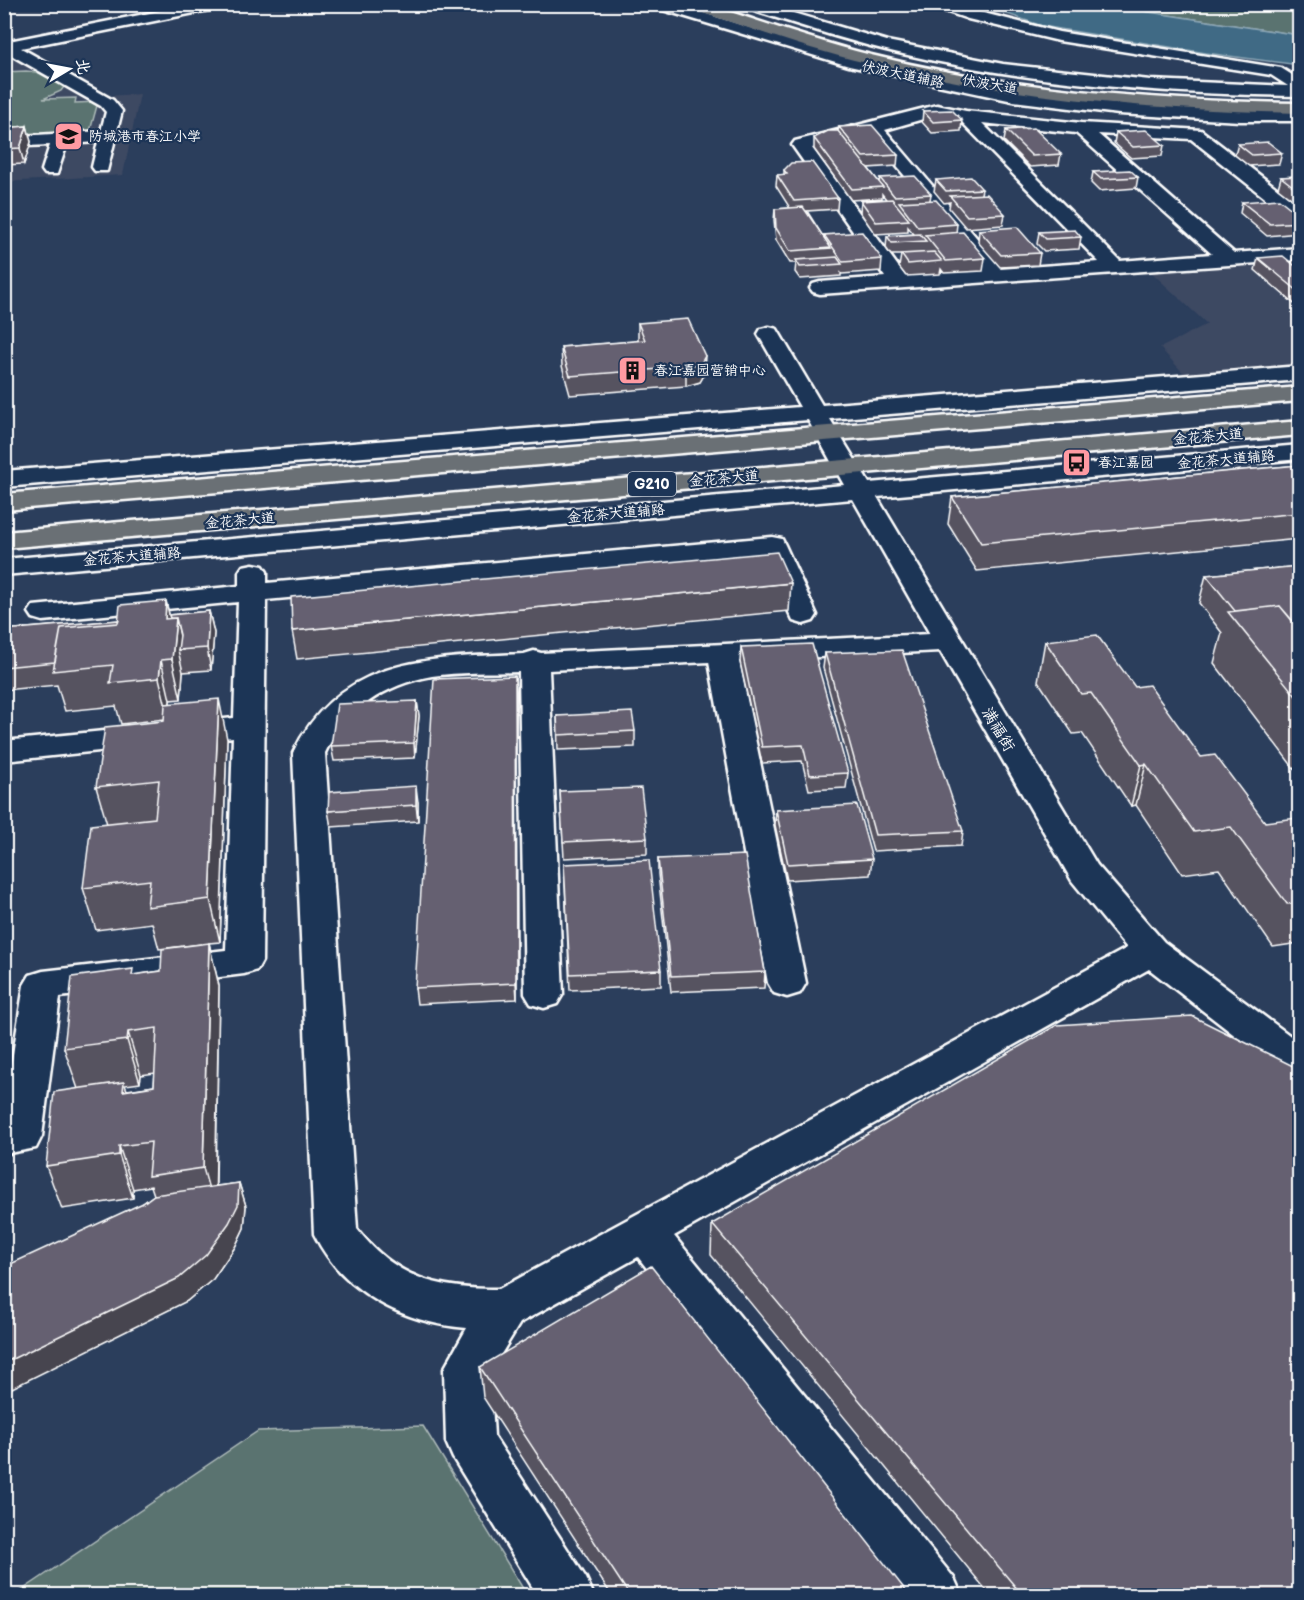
<svg xmlns="http://www.w3.org/2000/svg" width="1304" height="1600" font-family="'Balsamiq Sans','LXGW WenKai TC',sans-serif">
<style>
.built{fill:#3c4862}
.green{fill:#5a7370;stroke:#acb9b8;stroke-width:1.5}
.water{fill:#3f6b85;stroke:#8ca6b6;stroke-width:1.5}
.lines{fill:none;stroke-linecap:round;stroke-linejoin:round}
.minor-casing{stroke:#fff;stroke-width:5}
.major-casing{stroke:#fff;stroke-width:5}
.highway-casing{stroke:#fff;stroke-width:5}
.minor{fill:#1d3557;fill-rule:evenodd}
.major{fill:#6a7074;fill-rule:evenodd}
.highway{fill:#6a7074;fill-rule:evenodd}
.wall{fill:#575361;stroke:#fff;stroke-width:1.5;fill-rule:evenodd}
.shaded-wall{fill:#47444f;stroke:#fff;stroke-width:1.5}
.building{fill:#656171;stroke:#fff;stroke-width:1.5}
.labels{text-anchor:middle;stroke-width:4.5;stroke-linejoin:round;paint-order:stroke}
.far-street-label{font-size:14px;fill:#fff;stroke:#1d3557}
.far-poi-label{font-size:14px;fill:#fff;stroke:#1d3557;text-anchor:start}
.shield{fill:#1d3557;stroke:#bbc2cd;stroke-width:1.5}
.shield-label{font-size:15px;font-weight:bold;fill:#fff}
.street-label{font-size:16px;fill:#fff;stroke:#1d3557}
</style>
<rect width="100%" height="100%" fill="#2b3e5c"/>
<filter id="ink" filterUnits="userSpaceOnUse"><feTurbulence type="fractalNoise" baseFrequency=".0167" numOctaves="2"/><feDisplacementMap in="SourceGraphic" scale="12" xChannelSelector="R" yChannelSelector="G"/><feConvolveMatrix kernelMatrix="1 2 1 2 8 2 1 2 1" color-interpolation-filters="sRGB"/></filter>
<g filter="url(#ink)">
<path class="built" d="M23,54L103,96L140,94L123,175L5,182V57Z
M1299,260V367L1187,377L1160,348L1207,324L1151,272Z"/>
<path class="green" d="M1103,5H1299V35Z
M26,71L45,73L66,84L61,91L43,99L76,98L75,103L98,102L90,131L5,136L4,72Z
M423,1426L527,1595H15L258,1431Z"/>
<path class="water" d="M982,5H1103L1299,35V65L1206,53L1042,26Z"/>
<g class="lines">
<defs>
<path id="minor" d="M195,4H226L219,8L21,48L113,100L122,111L107,171H95L92,167L98,142L67,144L57,174H45L42,170L50,145L4,147V137L101,131L106,112L101,106L4,51V42Z
M651,4H675C735,23 796,44 858,59C1003,95 1150,111 1300,111V121H1240L1119,114L1013,101L849,66L653,7Z
M740,4H763L887,41L1003,64L1150,80L1288,86L1271,75L1059,41L968,19L924,4H948L1059,32L1281,68L1300,80V96C1166,94 1033,84 903,54C849,42 796,24 742,7Z
M937,105L966,111L1081,123L1201,130L1300,206V222L1293,220L1191,139L1098,134L1234,253L1300,248V260L820,294L813,292L810,288L813,284L820,282L885,277L792,145L795,141ZM937,115L960,120L1099,262L1000,269L1001,267L998,263L885,130ZM982,123L1076,133L1212,254L1120,261ZM870,134L983,270L905,276L812,148Z
M769,327L777,329L780,334L822,405L1300,366V380L830,419L869,483L1300,445V459L877,497L1097,865L1164,942L1300,1043V1079L1286,1075L1149,969L674,1236L954,1578L962,1596H903L638,1257L520,1323L490,1372L494,1436L586,1578L594,1596H538L453,1458L446,1442L444,1369L467,1328C404,1323 343,1293 314,1234L293,753C340,656 430,658 524,654L534,651L541,653L930,634L853,499L4,575V559L844,485L808,420L4,487V471L800,407L758,334L761,329ZM940,651L1072,881L1127,948L499,1289C438,1289 396,1279 357,1229L325,753C344,711 386,684 432,676C460,672 491,673 519,672L525,994L531,1004L544,1008L557,1004L563,994L549,670L709,662L768,983L774,993L787,997L800,993L806,983L739,661Z
M772,537L782,539L785,545L817,615L813,621L803,624L793,621L762,554L266,600L262,961L257,970L244,974L60,997L42,1136L36,1148L4,1154V1111L24,985L30,975L43,971L226,950L233,737L4,761V741L234,718L238,602L43,621L33,618L29,612L33,606L239,586V572L243,566L253,564L263,566L267,572V583Z"/>
<path id="major" d="M682,4H705C760,21 815,41 871,55C1011,90 1155,101 1300,103V113C1153,110 1009,98 867,63C805,49 745,26 684,7Z"/>
<path id="highway" d="M1300,387V401L4,510V494Z
M1300,421V435L4,548V532Z"/>
</defs>
<use href="#minor" class="minor-casing"/>
<use href="#major" class="major-casing"/>
<use href="#highway" class="highway-casing"/>
<use href="#minor" class="minor"/>
<use href="#major" class="major"/>
<use href="#highway" class="highway"/>
</g>
<path class="wall" d="M923,111L962,120L961,131L932,133L922,122Z
M27,126L31,142L24,164L4,165V128Z
M839,127L898,155L897,166L868,168L879,182L880,178L931,194L930,200L957,224L956,233L985,258L983,271L944,273L941,269L940,274L906,276L899,267L901,255H891L886,248L887,236L914,234L908,227V232L875,234L860,212L861,201L886,199L882,194V198L851,200L814,149V138L838,131Z
M1006,130L1061,154L1059,165L1030,167L1004,141Z
M1116,132L1164,145L1162,156L1131,158L1114,143Z
M1238,144L1282,153L1279,164L1249,166L1235,155Z
M784,170L838,198L837,209L807,211L824,238V235L882,259L881,271L842,274L841,273V276L800,279L795,272L796,263H790L776,240L774,220L775,209L790,208L776,186L777,175H784Z
M1093,172L1138,177L1136,188L1099,191L1091,183Z
M1299,176V201H1295L1278,188L1281,177Z
M936,180L982,189L981,194L1005,214L1003,225L966,228L949,208L950,202L944,203L934,191Z
M1242,202L1299,215V233L1267,236L1240,213Z
M979,230L1040,253L1038,265L1000,267L978,242Z
M1039,232L1081,237L1079,249L1044,251L1037,244Z
M1299,254V308L1255,270L1258,258L1292,263L1294,255Z
M638,323L704,375L700,382L686,386L570,395L562,366L561,347L638,341Z
M1299,465V539L977,571L948,524L952,497Z
M1299,566V775L1214,663L1222,633L1199,603L1206,575Z
M791,583L789,611L297,659L292,631Z
M166,601L169,615L209,611L214,633L211,670L183,672L181,699L170,700V704L227,739L220,942L209,943L219,986L216,1186L239,1183L246,1206L244,1228L235,1247L213,1279L187,1301L143,1203L154,1195L151,1186L133,1189V1198L62,1209L46,1166L78,1089L64,1048L135,975L161,971L201,944L159,949L152,923L96,930L83,888L107,824L96,787L164,721V719L121,724L116,706L65,711L57,685L4,690V630L119,620ZM155,1073L154,1086L127,1090L125,1085L140,1083L141,1075Z
M1045,641L1135,687L1201,757L1265,822H1299V943L1273,947L1219,869L1182,874L1136,805L1131,806L1082,733L1073,734L1038,681Z
M741,647L848,773L846,788L809,790L802,761L762,763L740,662Z
M825,653L963,831L961,846L873,851L823,668Z
M515,676L516,691L517,999L417,1004L415,988Z
M417,701L419,716L415,758L334,761L331,746Z
M557,716L635,731V747L558,750Z
M560,791L647,838V854L564,858Z
M418,802V821L331,827L328,811Z
M776,810L872,859L870,875L787,880L775,825Z
M658,859L765,972L764,988L671,992L658,874Z
M564,864L661,970V986L570,990Z
M712,1224L1299,1596H991L711,1255Z
M480,1367L910,1596H612L483,1397Z"/>
<path class="shaded-wall" d="M27,126L31,142L24,164L20,148Z
M705,356L704,375L700,382L686,386V367Z
M166,601L174,636L165,619Z
M209,611L214,633L211,670L207,648Z
M176,618L183,650H178L183,672L181,699L172,659Z
M161,660L170,700L169,719L159,678Z
M515,676L516,691L517,999L516,983Z
M219,699L227,739L220,942L210,899Z
M417,701L419,716L415,758L414,743Z
M1146,764L1136,805L1131,806L1141,765Z
M416,786L418,802V821L416,805Z
M209,943L219,986L215,1211L203,1168Z
M128,1032L141,1075L140,1083L127,1040Z
M119,1146L133,1189V1198L119,1155Z
M239,1183L246,1206L244,1228L235,1247L213,1279L187,1301L4,1392V1363Z"/>
<path class="building" d="M952,110L962,120L933,122L923,111Z
M872,125L898,155L863,157L839,127Z
M27,126L20,148L4,149V128Z
M1034,128L1061,154L1032,156L1006,130Z
M1146,130L1164,145L1133,147L1116,132Z
M828,131H838L883,187L852,189L814,138Z
M1268,142L1282,153L1252,155L1238,144Z
M812,162L838,198L794,201L777,175L787,174L784,170L791,163Z
M1130,170L1138,177L1101,179L1093,172Z
M915,176L931,194L894,196L880,178Z
M1299,176V189L1298,190L1281,177Z
M971,177L982,189L946,191L936,180Z
M987,194L1005,214L967,216L950,196Z
M892,199L909,220L876,222L861,201Z
M1279,199L1299,215V222L1270,224L1242,202Z
M936,200L957,224L918,227L899,202Z
M803,207L831,248L790,251L776,228L775,209Z
M1017,227L1040,253L1001,255L979,230Z
M1075,230L1081,237L1046,239L1039,232Z
M862,232L882,259L843,262L824,235Z
M963,232L985,258L946,261L925,235Z
M920,234L926,241L892,243L887,236Z
M934,252L942,261L908,264L901,254Z
M1299,254V259L1294,255Z
M1283,256L1299,269V292L1258,258Z
M837,257L842,264L800,267L796,260Z
M688,319L705,356L701,363L686,367L570,376L561,347L645,340L638,323Z
M1299,465V513L981,543L952,497Z
M777,552L791,583L292,631L291,597Z
M1299,566V621H1293L1280,606L1235,611L1206,575Z
M166,601L165,619L176,618L172,659L161,660L159,678L110,683L113,665L53,671L61,628L118,623L120,605Z
M1280,606L1299,629V700L1228,612Z
M209,611L207,648L178,650L180,635L176,618H170L169,615Z
M119,620L118,623L61,628L55,662L4,667V630Z
M1097,635L1135,687L1149,685L1201,757L1215,755L1265,822L1297,818L1299,822V903L1287,904L1231,827L1194,832L1146,764L1141,765L1091,693L1081,694L1045,641Z
M812,644L848,773L810,775L803,745L762,747L741,647Z
M902,650L963,831L875,835L825,653Z
M515,676L516,983L415,988L434,679Z
M219,699L210,899L147,907L150,880L83,888L91,825L155,818L159,780L96,787L105,727L164,721L165,704Z
M417,701L414,743L331,746L337,704Z
M632,712L635,731L558,735L557,716Z
M416,786V805L328,811L329,792Z
M641,788L647,838L563,842L560,791Z
M857,805L872,859L788,864L776,810Z
M745,855L765,972L671,976L658,859Z
M649,860L661,970L570,974L564,864Z
M209,943L203,1168L148,1176L151,1142L119,1146V1155L46,1166L54,1092L124,1082L123,1091L154,1086L157,1028L128,1032L127,1040L64,1048L72,977L133,969L132,975L161,971L162,949Z
M1192,1016L1299,1069V1596H1023L712,1224L1057,1025Z
M239,1183L238,1205L229,1223L206,1255L179,1278L4,1363V1267L143,1203L154,1195Z
M651,1266L910,1596H630L480,1367Z"/>
</g>
<defs>
<symbol id="school-square" viewBox="-11 -11 22 22"><rect x="-9" y="-9" width="18" height="18" rx="4" fill="#ff9aa2" stroke="#1d3557"/><path d="M0-5L7-2L0 1L-7-2ZM-4 1L0 2.5L4 1V4Q0 6-4 4Z" fill="#111"/></symbol>
<symbol id="building-square" viewBox="-11 -11 22 22"><rect x="-9" y="-9" width="18" height="18" rx="4" fill="#ff9aa2" stroke="#1d3557"/><path d="M-4-6H4V6H1V3H-1V6H-4ZM-2.5-4.3h1.7v1.8h-1.7ZM.8-4.3h1.7v1.8H.8ZM-2.5-1h1.7V.8h-1.7ZM.8-1h1.7V.8H.8Z" fill="#111"/></symbol>
<symbol id="bus-square" viewBox="-11 -11 22 22"><rect x="-9" y="-9" width="18" height="18" rx="4" fill="#ff9aa2" stroke="#1d3557"/><path d="M-5-6H5V4H4V6H2V4H-2V6H-4V4H-5ZM-3.5-4V0h7V-4ZM-3.5 1.2v1.5H-2V1.2ZM2 1.2v1.5H3.5V1.2Z" fill="#111"/></symbol>
</defs>
<g fill-rule="evenodd">
<use href="#school-square" x="52" y="120" width="33" height="33"/>
<use href="#building-square" x="616" y="354" width="33" height="33"/>
<use href="#bus-square" x="1060" y="446" width="33" height="33"/>
</g>
<g class="labels">
<g class="far-street-label">
<text transform="translate(903 74) rotate(12)" y="5">伏波大道辅路</text>
<text transform="translate(990 84) rotate(10)" y="5">伏波大道</text>
<text transform="translate(1208 436) rotate(-5)" y="5">金花茶大道</text>
<text transform="translate(1226 459) rotate(-5)" y="5">金花茶大道辅路</text>
<text transform="translate(724 478) rotate(-5)" y="5">金花茶大道</text>
<text transform="translate(616 513) rotate(-5)" y="5">金花茶大道辅路</text>
<text transform="translate(240 520) rotate(-5)" y="5">金花茶大道</text>
<text transform="translate(132 556) rotate(-5)" y="5">金花茶大道辅路</text>
</g>
<g class="far-poi-label">
<text x="89" y="141">防城港市春江小学</text>
<text x="654" y="375">春江嘉园营销中心</text>
<text x="1098" y="467">春江嘉园</text>
</g>
<rect class="shield" x="628" y="472" width="48" height="24" rx="4.5"/>
<g class="shield-label">
<text x="652" y="489">G210</text>
</g>
<g class="street-label">
<text transform="translate(999 729) rotate(59)" y="6">满福街</text>
</g>
</g>
<rect width="1304" height="1600" fill="none" stroke="#1d3557" stroke-width="24"/>
<rect x="12" y="12" width="1280" height="1576" fill="none" stroke="#fff" stroke-width="2" filter="url(#ink)"/>
<g transform="translate(69 69) rotate(80)" stroke="#1d3557" stroke-width="4.5" paint-order="stroke">
<path d="M0-4.5L10 22L0 15L-10 22Z" fill="#ffffff"/>
<text y="-9" font-size="16" font-weight="bold" text-anchor="middle" fill="#ffffff">北</text>
</g>
</svg>
